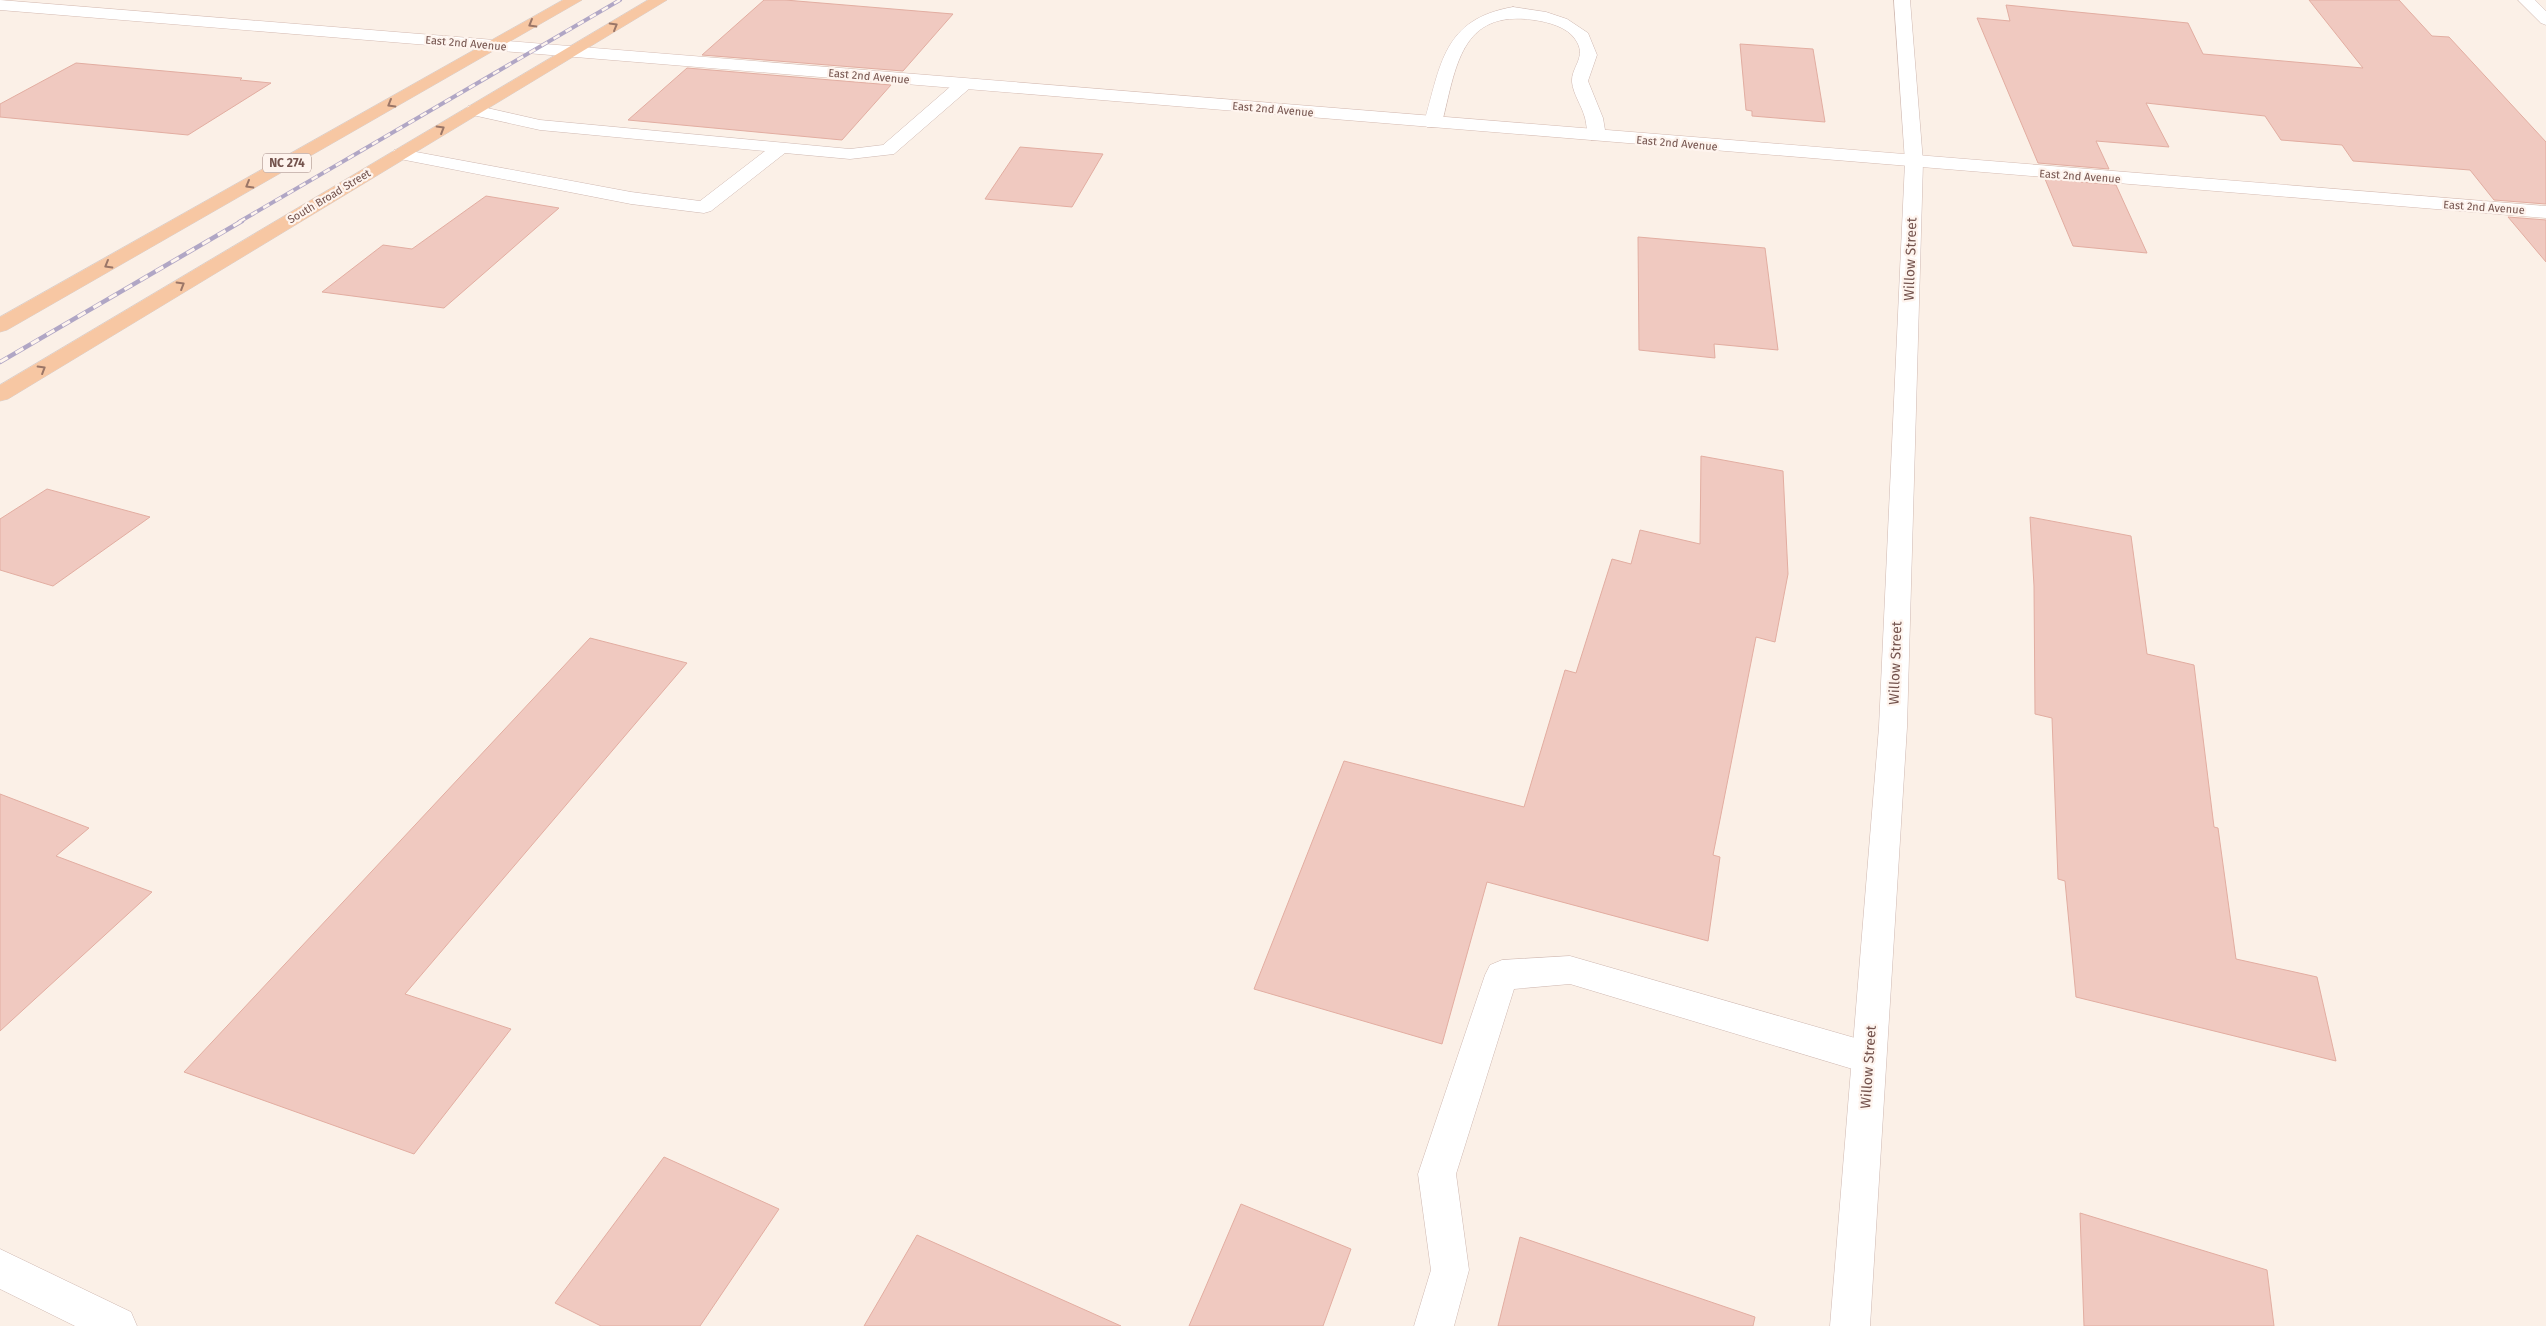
<svg xmlns="http://www.w3.org/2000/svg" width="2546" height="1326" font-family="'Fira Sans',sans-serif">
<style>
.building{fill:#f0c9c0;stroke:#e2ada1}
.lines{fill:none;stroke-linecap:round;stroke-linejoin:round}
.lane-casing{stroke:#cfb8b1;stroke-width:1}
.street-casing{stroke:#cfb8b1;stroke-width:1}
.secondary-casing{stroke:#d2b7ae;stroke-width:1}
.primary-casing{stroke:#d8cfcd;stroke-width:1}
.lane{fill:#fff;fill-rule:evenodd}
.street{fill:#fff;fill-rule:evenodd}
.secondary{fill:#fff;fill-rule:evenodd}
.primary{fill:#f7c7a3;fill-rule:evenodd}
.rail-far1-casing{stroke:#b0a6c5;stroke-width:4}
.rail-casing{stroke:#b0a6c5;stroke-width:4.5}
.rail-far1{stroke:#fef4ee;stroke-width:2.5;stroke-dasharray:7;stroke-linecap:butt}
.rail{stroke:#fef4ee;stroke-width:3;stroke-dasharray:9;stroke-linecap:butt}
.oneway{stroke:#9b7667}
.labels{text-anchor:middle;stroke-width:4.5;stroke-linejoin:round;paint-order:stroke}
.far-street-label{font-size:11px;fill:#74534d;stroke:#fef4ee}
.shield{fill:#fef4ee;stroke:#9d837d;stroke-width:1}
.shield-label{font-size:12px;font-weight:bold;fill:#74534d}
.street-label{font-size:14px;fill:#74534d;stroke:#fef4ee}
</style>
<rect width="100%" height="100%" fill="#fbf0e7"/>
<path class="building" d="M764,0H785L953,14L903,71L702,55Z
M2309,0H2399L2432,36L2449,37L2546,142V204L2494,200L2470,170L2353,161L2342,145L2281,140L2265,116L2146,103L2169,147L2096,141L2109,169L2038,163L1977,18L2010,21L2006,5L2188,23L2203,54L2363,68Z
M1740,44L1813,49L1825,122L1752,116V111L1746,110Z
M76,63L242,78L240,80L271,83L188,135L0,117V104Z
M687,68L891,85L842,140L628,120Z
M1020,147L1103,154L1072,207L985,199Z
M2045,179L2116,185L2147,253L2073,246Z
M486,196L559,208L444,308L322,292L383,245L412,249Z
M2508,217L2546,220V262Z
M1638,237L1765,248L1778,350L1714,344L1715,358L1639,350Z
M1701,456L1783,471L1788,574L1775,642L1756,637L1713,855L1720,857L1708,941L1487,882L1442,1044L1254,989L1344,761L1524,807L1565,670L1576,673L1612,559L1631,564L1640,530L1700,544Z
M47,489L150,517L53,586L0,570V519Z
M2030,517L2131,536L2147,654L2194,665L2214,827L2218,828L2236,959L2317,977L2336,1061L2076,997L2065,881L2058,879L2052,718L2035,714L2034,586Z
M590,638L687,663L405,994L511,1029L414,1154L184,1072Z
M0,794L89,828L56,856L152,892L0,1031Z
M664,1157L779,1209L700,1326H601L555,1303Z
M1241,1204L1351,1249L1323,1326H1189Z
M2080,1213L2267,1270L2274,1326H2084Z
M917,1235L1121,1326H864Z
M1520,1237L1755,1317L1753,1326H1498Z"/>
<g class="lines">
<defs>
<path id="lane" d="M1513,7L1546,12L1567,19L1588,33L1597,55L1588,81L1603,118L1606,136L1603,140H1591C1586,133 1587,125 1585,118C1582,106 1573,94 1572,82C1571,66 1588,57 1575,39C1567,27 1548,22 1534,20C1460,9 1456,68 1442,123L1439,127H1427L1424,123C1441,64 1443,19 1513,7Z
M964,79L970,80L972,84L970,88L894,154L850,159L785,153L711,211L704,213L631,204L400,159L394,158L391,154L394,150L400,149L631,192L700,201L765,151L540,130L468,114L465,110L468,106L474,105L540,120L850,149L883,145L958,80Z
M1570,956L1869,1042L1881,1047L1886,1058L1881,1069L1869,1074L1570,984L1514,989L1456,1174L1469,1270L1454,1326H1414L1431,1270L1418,1174L1485,975L1490,965L1502,960Z"/>
<path id="street" d="M1894,0H1910L1923,162L1907,727L1870,1326H1830L1879,727L1905,162Z
M2518,0H2535L2546,11V25L2541,23Z
M0,1249L131,1312L137,1326H75L0,1289Z"/>
<path id="secondary" d="M0,0L2546,206V218L0,10Z"/>
<path id="primary" d="M563,0H582L7,330L0,332V317Z
M648,0H667L8,399L0,401V385Z"/>
</defs>
<use href="#lane" class="lane-casing"/>
<use href="#street" class="street-casing"/>
<use href="#secondary" class="secondary-casing"/>
<use href="#primary" class="primary-casing"/>
<use href="#lane" class="lane"/>
<use href="#street" class="street"/>
<use href="#secondary" class="secondary"/>
<use href="#primary" class="primary"/>
<defs>
<path id="rail-far1" d="M239,222L620,0"/>
<path id="rail" d="M0,362L242,221"/>
</defs>
<use href="#rail-far1" class="rail-far1-casing"/>
<use href="#rail" class="rail-casing"/>
<use href="#rail-far1" class="rail-far1"/>
<use href="#rail" class="rail"/>
</g>
<defs><path id="oneway-chevron" d="M-2-3.5L2.5 0L-2 3.5" fill="none" stroke-width="1.6" stroke-linecap="round" stroke-linejoin="round" transform="scale(1.25)"/></defs>
<g class="oneway">
<use href="#oneway-chevron" transform="translate(532 24) rotate(150)"/>
<use href="#oneway-chevron" transform="translate(614 26) rotate(-30)"/>
<use href="#oneway-chevron" transform="translate(391 104) rotate(150)"/>
<use href="#oneway-chevron" transform="translate(441 129) rotate(-31)"/>
<use href="#oneway-chevron" transform="translate(249 185) rotate(150)"/>
<use href="#oneway-chevron" transform="translate(108 265) rotate(150)"/>
<use href="#oneway-chevron" transform="translate(181 285) rotate(-31)"/>
<use href="#oneway-chevron" transform="translate(42 369) rotate(-31)"/>
</g>
<g class="labels">
<g class="far-street-label">
<text transform="translate(466 43) rotate(5)" y="4">East 2nd Avenue</text>
<text transform="translate(869 76) rotate(5)" y="4">East 2nd Avenue</text>
<text transform="translate(1273 109) rotate(5)" y="4">East 2nd Avenue</text>
<text transform="translate(1677 143) rotate(5)" y="4">East 2nd Avenue</text>
<text transform="translate(2080 176) rotate(4)" y="4">East 2nd Avenue</text>
<text transform="translate(329 196) rotate(-31)" y="4">South Broad Street</text>
<text transform="translate(2484 207) rotate(4)" y="4">East 2nd Avenue</text>
</g>
<rect class="shield" x="263" y="153.5" width="48" height="19" rx="4"/>
<g class="shield-label">
<text x="287" y="167">NC 274</text>
</g>
<g class="street-label">
<text transform="translate(1910 259) rotate(-88)" y="5">Willow Street</text>
<text transform="translate(1895 663) rotate(-88)" y="5">Willow Street</text>
<text transform="translate(1868 1067) rotate(-86)" y="5">Willow Street</text>
</g>
</g>
</svg>
